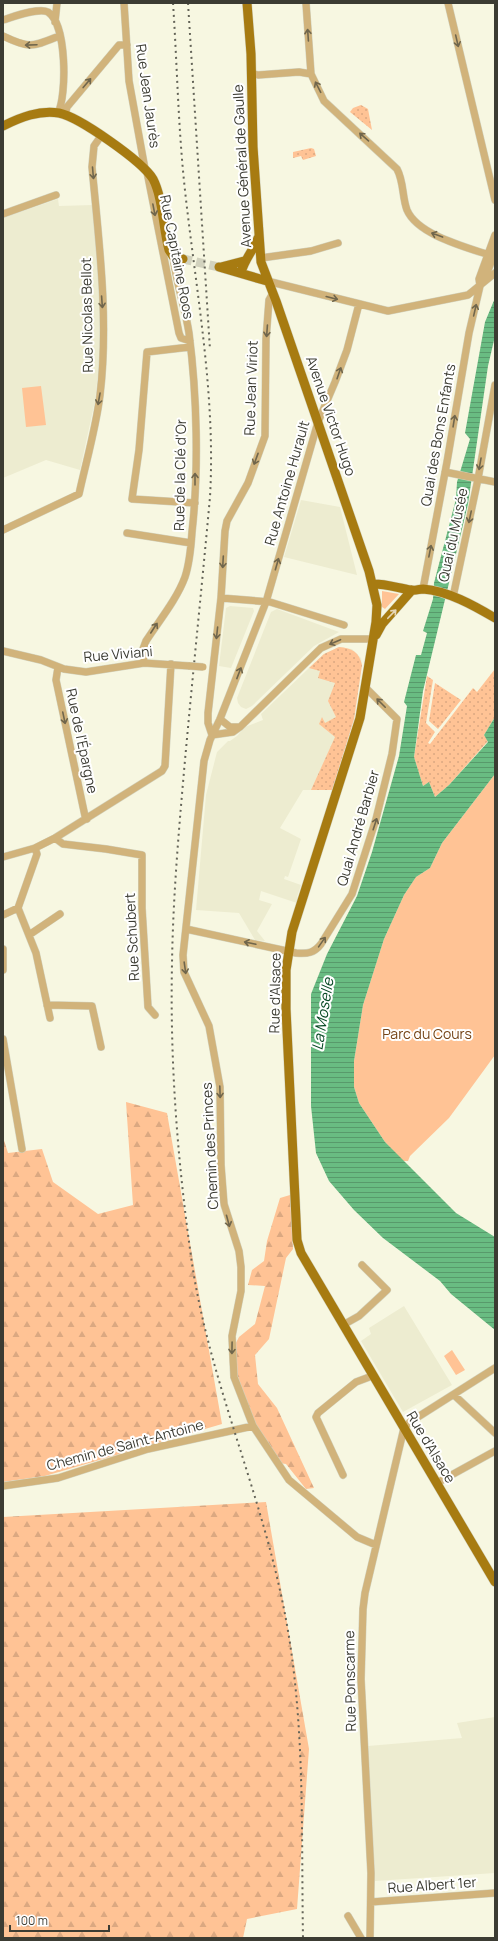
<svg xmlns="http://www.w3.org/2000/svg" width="498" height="1941" font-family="Manrope,sans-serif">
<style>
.built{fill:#edecd0}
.grass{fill:url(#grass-dots)}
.forest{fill:url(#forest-firs)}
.park{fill:#ffc395}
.water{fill:url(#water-rules)}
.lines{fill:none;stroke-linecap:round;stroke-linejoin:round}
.major-tunnel{stroke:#d2d2be;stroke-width:9;stroke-dasharray:9 4.5;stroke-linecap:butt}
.minor-casing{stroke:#d2d2be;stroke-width:8}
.major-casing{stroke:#d2d2be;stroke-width:10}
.minor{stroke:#d1b37b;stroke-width:7}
.major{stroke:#a77b11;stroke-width:9}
.rail{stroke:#646458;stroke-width:2;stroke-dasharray:2 4;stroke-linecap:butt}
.minor-bridge-casing{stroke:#d2d2be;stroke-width:8;stroke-linecap:butt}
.minor-bridge{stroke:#d1b37b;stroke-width:7}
.oneway{stroke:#70664c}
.oneway2{stroke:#e5d7b8}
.labels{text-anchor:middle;stroke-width:4;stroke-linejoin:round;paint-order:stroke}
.street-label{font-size:14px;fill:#3c3c33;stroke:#fff}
.park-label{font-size:14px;fill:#744316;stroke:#fff}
.water-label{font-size:15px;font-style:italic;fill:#054722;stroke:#fff}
</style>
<defs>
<pattern id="grass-dots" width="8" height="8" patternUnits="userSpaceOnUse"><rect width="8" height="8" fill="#ffc395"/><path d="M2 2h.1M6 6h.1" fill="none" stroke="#dba881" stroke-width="1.8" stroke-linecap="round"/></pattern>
<pattern id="forest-firs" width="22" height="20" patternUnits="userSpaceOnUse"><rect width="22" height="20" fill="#ffc395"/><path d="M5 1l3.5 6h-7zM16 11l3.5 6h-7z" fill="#dba881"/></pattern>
<pattern id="water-rules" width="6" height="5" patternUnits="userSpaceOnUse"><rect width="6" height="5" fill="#69bc82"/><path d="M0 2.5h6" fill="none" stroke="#589a6b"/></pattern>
</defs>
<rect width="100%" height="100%" fill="#f7f7e1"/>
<path class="built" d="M58,199L59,206L93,205L100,279V356L95,401L80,470L46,460L3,478V218Z
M301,500L340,507L357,575L284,557Z
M230,606L253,608L254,611L231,668L219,666L226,608Z
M277,609L339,632L314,646L252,706L246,709L241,707L238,703L237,698L271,612Z
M339,647L352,649L361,658L362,665L354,719L332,790H303L280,828L301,839L288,877L285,876L284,879L301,885L297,897L298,898L297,903L261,891L259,900L272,904L257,931L265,941L255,940L239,913L196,910L206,795L217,752L228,741H230L237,736L245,727L263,720L261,714L309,668L324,654Z
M404,1306L452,1385L403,1412L361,1341L371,1334L369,1328Z
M495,1717V1873L375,1881L368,1746L462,1738L457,1723Z"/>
<path class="grass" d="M361,105L368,109L372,130L350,112L353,108Z
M311,148L314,149L316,156L303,160L301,156L293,158V152Z
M339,647C352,648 359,652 362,665L354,719L332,790H311L335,737L319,724L322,717L325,723L336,717L328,701L335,683L318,678L320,671L309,668L324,654Z
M495,669V717L484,735L488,741L449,785L435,797L429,782L423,786L414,757L427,676L433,680L426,723L435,732L428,743L430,744L473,688L477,692Z
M435,683L461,700L438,729L429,721Z"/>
<path class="forest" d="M126,1102L167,1113L222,1424L45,1476L3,1482V1137L8,1153L42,1149L53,1182L98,1214L133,1205Z
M290,1195L293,1249L286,1258L269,1339L255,1355L258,1384L277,1408L314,1488L306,1489L286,1464L279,1463L257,1428L230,1366L229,1356L239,1337L255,1324L265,1286L248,1285L252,1270L264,1261L267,1241L280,1198Z
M266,1502L309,1749L297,1909L247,1919L243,1938H3V1517Z"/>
<path class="park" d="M41,386L46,425L26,427L22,388Z
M382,591L399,594L385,609L382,607Z
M495,774V1055L449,1118L410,1156L408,1161H403L385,1142L359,1103L354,1087V1061L363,1005L384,939L404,895L416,877L430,868L442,843Z
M452,1350L465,1370L456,1375L444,1356Z"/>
<path class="water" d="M495,298V336L488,366L468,504L423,691L414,757L423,786L429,782L435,797L449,785L488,742L484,735L495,717V774L442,843L430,868L416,877L404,895L384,939L363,1005L354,1061V1087L359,1103L385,1142L456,1213L495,1237V1330L451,1294L440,1281L383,1238L354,1210L329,1181L316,1153L311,1106V994L327,954L357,896L372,852L399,756L407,706L404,702L416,655H421L427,633L423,631L433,599L434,583L456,499L457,482L470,439L465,433L485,322Z"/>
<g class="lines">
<path class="major-tunnel" d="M183,259L219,267"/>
<defs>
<path id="minor" d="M124,3L129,81L145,169
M306,3L311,74L324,101L397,169C404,182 402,197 407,210C418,236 470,248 495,257
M448,3L495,200
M3,20C13,17 39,7 48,12C67,24 67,95 58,113
M55,22L57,3
M3,36C30,49 32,47 59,36
M251,73L258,75L299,72L311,74
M65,115L67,107L119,45H127
M147,172L179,333L181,338L190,341
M3,214L56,195
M261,258L311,251L338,243
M267,281L388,311L468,295L495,273
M480,286L479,279L495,235
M359,304L347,350L335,382L318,422L266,602L220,719L210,740L204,761L183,955L184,972L209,1026L220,1087L221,1165L224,1204L239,1251L241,1267V1291L232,1336L234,1377L253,1426L289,1480L357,1537L376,1545
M190,347L147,352L139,450L132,499L195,503
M445,472L495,482
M3,530L79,494C86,462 96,428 100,395C109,320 99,242 92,167L94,146L101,136
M127,533L191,543
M423,589L447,462L469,333L480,286L487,273L495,252
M453,597L478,479L495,385
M221,598L270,602L344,625
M3,651L41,660L64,669L86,672L144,663L190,666
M144,663L143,649L146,641C159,621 177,599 185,577C190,562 191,547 192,532C199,469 197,395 189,333C185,307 176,282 173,256
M58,667L56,680L85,816L87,819
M220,719L230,727H239
M212,735L208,723V713L221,598L225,531L227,521L248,483L265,436L266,339L269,300L273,293
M212,735L233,732L240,727L321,648L341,639H373
M55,838L63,844L106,849L142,855V908L148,1007L155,1015
M35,848L37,854L18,908L36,953L50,1018
M3,857L35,848L55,838L162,771L165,766L171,664
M3,915L18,908
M186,929L296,953C308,954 314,953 321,944L352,894L376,819L392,754L397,719L365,687
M29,935L60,914
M3,949V970
M47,1005L92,1006L101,1047
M3,1039L22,1149
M343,1325L359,1316L387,1290L362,1265
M454,1395L495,1433
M343,1475L316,1417L318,1413L356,1382L372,1376
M437,1483L495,1451
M3,1486L58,1478L148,1449L253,1426
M371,1902L495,1893
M348,1916L361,1938
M370,1938L371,1873L361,1679L363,1609L365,1593L404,1428L410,1422L495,1368"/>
<path id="major" d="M247,3L251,54L253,147L261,262L276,301L369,571L377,605L376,622L360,718L292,932L286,970V1009L297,1240L301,1253L495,1582
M3,126C21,117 39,110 59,113C79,117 142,161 153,179C163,198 163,229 169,250L173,256L183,259
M219,267L267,281
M221,267L244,261
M241,273C244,260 253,251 258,238
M374,584C386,584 398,588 411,590C415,591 419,589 423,589C448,591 473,605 495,618
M376,635L382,624L412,590"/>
</defs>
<use href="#minor" class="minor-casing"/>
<use href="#major" class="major-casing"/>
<use href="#minor" class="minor"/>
<use href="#major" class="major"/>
<path class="rail" d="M173,3C177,62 178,122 184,181C195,287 216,391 210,497C202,585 193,672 185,760C179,828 173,896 172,964C170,1059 177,1155 190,1249C205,1368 256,1478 281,1595C306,1707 301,1824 303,1938
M188,3L210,350"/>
<defs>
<path id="minor-bridge" d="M190,666L203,667"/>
</defs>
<use href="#minor-bridge" class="minor-bridge-casing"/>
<use href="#minor-bridge" class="minor-bridge"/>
</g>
<defs><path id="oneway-shaft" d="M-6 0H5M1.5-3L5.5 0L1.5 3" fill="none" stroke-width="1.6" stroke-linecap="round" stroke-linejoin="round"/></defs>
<g class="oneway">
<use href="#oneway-shaft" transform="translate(308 35) rotate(-94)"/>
<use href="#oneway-shaft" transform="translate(457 41) rotate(77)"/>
<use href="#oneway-shaft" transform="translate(31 45) rotate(178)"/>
<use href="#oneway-shaft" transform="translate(87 83) rotate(-50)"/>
<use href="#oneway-shaft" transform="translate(318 87) rotate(-117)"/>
<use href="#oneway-shaft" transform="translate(364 137) rotate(-139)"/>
<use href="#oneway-shaft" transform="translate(93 173) rotate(85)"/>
<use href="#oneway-shaft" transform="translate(154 210) rotate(79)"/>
<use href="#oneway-shaft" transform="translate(437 235) rotate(-160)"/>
<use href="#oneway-shaft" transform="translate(332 298) rotate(14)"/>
<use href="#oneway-shaft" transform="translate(102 302) rotate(86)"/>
<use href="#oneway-shaft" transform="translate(475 310) rotate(-77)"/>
<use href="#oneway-shaft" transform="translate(267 331) rotate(94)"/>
<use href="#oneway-shaft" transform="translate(339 373) rotate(-71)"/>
<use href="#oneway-shaft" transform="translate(99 399) rotate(100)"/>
<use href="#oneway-shaft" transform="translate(454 421) rotate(-81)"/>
<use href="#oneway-shaft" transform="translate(256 459) rotate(110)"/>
<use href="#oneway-shaft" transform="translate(480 464) rotate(100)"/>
<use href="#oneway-shaft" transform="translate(195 479) rotate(-90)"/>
<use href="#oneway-shaft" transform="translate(470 517) rotate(102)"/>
<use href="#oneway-shaft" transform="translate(430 551) rotate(-79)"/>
<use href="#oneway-shaft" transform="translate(223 562) rotate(93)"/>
<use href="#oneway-shaft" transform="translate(277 564) rotate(-74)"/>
<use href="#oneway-shaft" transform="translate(154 628) rotate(-57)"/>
<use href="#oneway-shaft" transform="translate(217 633) rotate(96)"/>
<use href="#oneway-shaft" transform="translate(335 642) rotate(157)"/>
<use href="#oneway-shaft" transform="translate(239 673) rotate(-69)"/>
<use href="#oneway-shaft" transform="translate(381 703) rotate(-135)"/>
<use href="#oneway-shaft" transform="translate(64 718) rotate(78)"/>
<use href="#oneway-shaft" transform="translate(375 824) rotate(-72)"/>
<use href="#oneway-shaft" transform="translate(322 942) rotate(-55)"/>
<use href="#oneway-shaft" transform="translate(250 943) rotate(-168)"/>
<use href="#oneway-shaft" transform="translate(185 968) rotate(82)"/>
<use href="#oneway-shaft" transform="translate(220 1092) rotate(88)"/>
<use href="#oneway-shaft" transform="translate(228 1221) rotate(75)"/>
<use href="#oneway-shaft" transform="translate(232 1348) rotate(91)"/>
</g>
<use class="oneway2" href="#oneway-shaft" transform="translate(392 614) rotate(-46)"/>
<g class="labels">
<g class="street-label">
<text transform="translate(148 96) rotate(82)" y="5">Rue Jean Jaurès</text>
<text transform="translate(242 166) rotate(-93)" y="5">Avenue Général de Gaulle</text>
<text transform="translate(177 257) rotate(79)" y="5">Rue Capitaine Roos</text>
<text transform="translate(87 315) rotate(-91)" y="5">Rue Nicolas Bellot</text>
<text transform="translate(251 388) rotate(-88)" y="5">Rue Jean Viriot</text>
<text transform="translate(331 416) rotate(71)" y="5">Avenue Victor Hugo</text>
<text transform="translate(438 435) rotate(-80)" y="5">Quai des Bons Enfants</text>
<text transform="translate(180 475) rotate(-89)" y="5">Rue de la Clé d'Or</text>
<text transform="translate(287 483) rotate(-74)" y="5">Rue Antoine Hurault</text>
<text transform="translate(453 535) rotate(-78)" y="5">Quai du Musée</text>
<text transform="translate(118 654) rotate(-5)" y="5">Rue Viviani</text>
<text transform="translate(82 741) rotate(78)" y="5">Rue de l'Épargne</text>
<text transform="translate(358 828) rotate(-74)" y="5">Quai André Barbier</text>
<text transform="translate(132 937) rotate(-93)" y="5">Rue Schubert</text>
<text transform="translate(275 993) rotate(-89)" y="5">Rue d'Alsace</text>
<text transform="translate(210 1146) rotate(-93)" y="5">Chemin des Princes</text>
<text transform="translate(125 1445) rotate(-15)" y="5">Chemin de Saint-Antoine</text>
<text transform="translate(431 1447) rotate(59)" y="5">Rue d'Alsace</text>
<text transform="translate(350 1681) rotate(-91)" y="5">Rue Ponscarme</text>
<text transform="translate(432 1885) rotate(-4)" y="5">Rue Albert 1er</text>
</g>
<g class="park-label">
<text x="427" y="1039">Parc du Cours</text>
</g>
<g class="water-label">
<text transform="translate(323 1014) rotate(-81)" y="5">La Moselle</text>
</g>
</g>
<rect width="498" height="1941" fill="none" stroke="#3c3c33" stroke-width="8"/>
<path d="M10 1925v6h99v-6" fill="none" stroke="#3c3c33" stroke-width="2"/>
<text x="16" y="1925" font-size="12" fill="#3c3c33" stroke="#ffffff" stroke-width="3" paint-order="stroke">100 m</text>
</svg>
